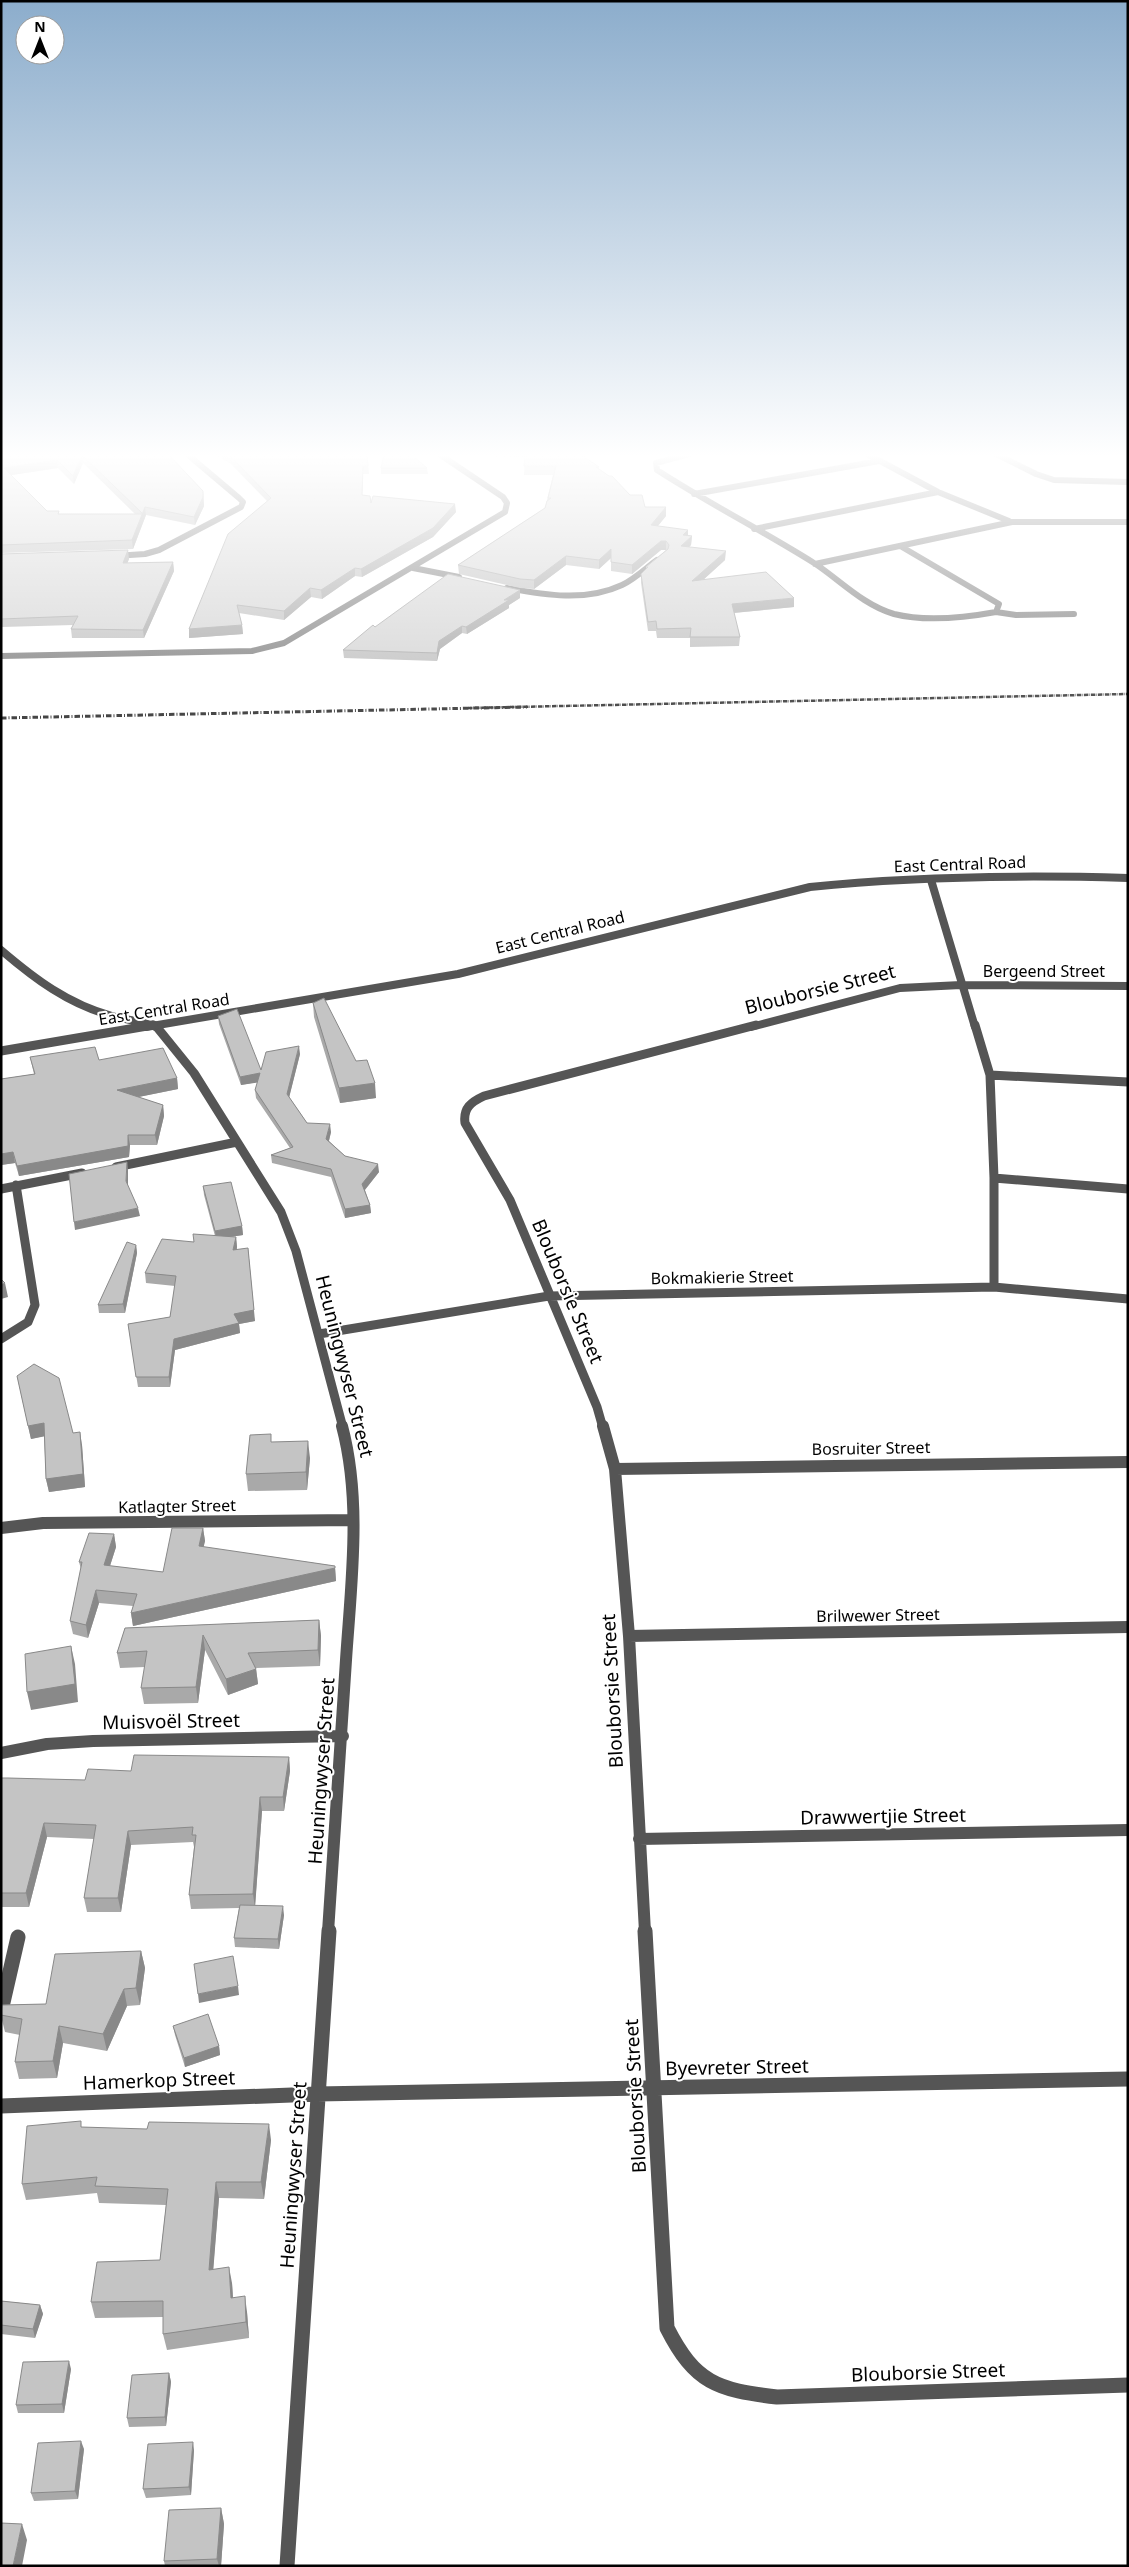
<svg xmlns="http://www.w3.org/2000/svg" width="1129" height="2567" font-family="'Noto Sans',sans-serif">
<style>
.lines{fill:none;stroke-linecap:round;stroke-linejoin:round}
.minor-far4{stroke:#555;stroke-width:6}
.minor-far3{stroke:#555;stroke-width:8}
.minor-far2{stroke:#555;stroke-width:9}
.minor-far1{stroke:#555;stroke-width:12}
.minor{stroke:#555;stroke-width:15}
.tertiary-far1{stroke:#555;stroke-width:8}
.tertiary{stroke:#555;stroke-width:9}
.rail-far1{stroke:#000;stroke-width:2.5;stroke-dasharray:4.5 1 0.5 1;stroke-linecap:butt}
.rail{stroke:#000;stroke-width:3;stroke-dasharray:5.5 2 1 2;stroke-linecap:butt}
.wall{fill:#a9a9a9;fill-rule:evenodd}
.shaded-wall{fill:#898989}
.building{fill:#c4c4c4;stroke:#898989;fill-rule:evenodd}
.labels{text-anchor:middle;stroke-width:4;stroke-linejoin:round;paint-order:stroke}
.street-label{font-size:16px;fill:#000;stroke:#fff}
.near-street-label{font-size:19px;fill:#000;stroke:#fff}
</style>
<rect width="100%" height="100%" fill="#fff"/>
<g class="lines">
<path class="minor-far4" d="M689,454L656,463L657,470C708,503 763,531 814,563C840,580 863,605 894,614C926,622 963,618 996,612L999,604L902,547
M867,454L938,492L1009,521
M996,454L1036,474L1054,480L1128,482
M694,494L879,461
M754,529L938,492
M115,556L145,554L159,550L241,507L243,502L239,498L187,454
M815,564L1012,522H1128
M413,568L459,577
M507,588C545,595 586,602 622,585C635,579 646,568 657,560
M996,612L1016,615L1074,614
M1,656L252,651L284,643L505,512L507,503L503,497L439,454"/>
<path class="minor-far3" d="M931,880L975,1027
M1,950C35,979 68,1004 112,1016C126,1020 142,1021 156,1027
M751,1027L900,988L961,985L1128,986"/>
<path class="minor-far2" d="M153,1025L156,1026L194,1073L281,1212L296,1251L343,1428
M975,1025L990,1075L994,1178V1287
M990,1075L1128,1082
M116,1167L237,1142
M994,1178L1128,1189
M1,1189L82,1173
M319,1334L549,1296L994,1287L1128,1299
M1,1339L28,1322L35,1305L16,1185
M603,1428L597,1407L510,1200L465,1123C463,1108 471,1102 484,1096L756,1025"/>
<path class="minor-far1" d="M603,1426L615,1469L629,1636L645,1932
M615,1469L1128,1462
M1,1528L43,1523L353,1520
M629,1636L1128,1627
M1,1753L47,1744L93,1741L343,1736
M639,1839L1128,1830
M328,1932C334,1842 340,1751 346,1660C351,1584 362,1501 342,1426"/>
<path class="minor" d="M645,1931L667,2328C695,2383 717,2390 777,2397L1128,2385
M1,2011L18,1937
M1,2106L317,2094L1128,2079
M287,2566L329,1931"/>
<path class="tertiary-far1" d="M146,1027L458,974L810,887C915,876 1022,875 1128,878"/>
<path class="tertiary" d="M1,1051L153,1025"/>
<path class="rail-far1" d="M468,708L1128,694"/>
<path class="rail" d="M1,718L527,707"/>
</g>
<path class="wall" d="M1,454H168L203,491L204,506L195,525L146,515L133,549L1,553ZM83,463L135,514H60L47,511L11,475L58,468L74,484Z
M214,454H367L369,474H363L362,495L371,503L456,512L433,537L362,577L355,576L322,599L311,597L284,620L239,613L242,625L243,634L189,638V629L267,501L231,464Z
M469,454H585V458L599,467V469L645,507H666V516L658,526L692,536L691,545L689,547L725,560L703,580L794,607L734,613L740,637L739,646L690,647V638H657L656,631H648L641,583V574L646,569V567L666,550H661L632,574L611,571V558L599,569L566,565L534,589L520,588L459,574L458,565L545,508L553,475H524L525,457L469,456Z
M381,468H427L428,474H381Z
M1,554L129,559L127,563L173,562L174,571L144,638H72L71,629L73,625L2,627L1,629Z
M520,598L509,605V608L467,634L462,633L440,649L437,661L344,658L343,650L375,627Z
M313,1003L356,1061L376,1098L340,1103L314,1017Z
M218,1016L261,1070L300,1054L289,1097L307,1123L331,1132L329,1141L345,1156L379,1172L365,1190L370,1205L371,1213L345,1218L331,1177L272,1163L271,1155L290,1148L256,1098L255,1090L258,1082L241,1085L219,1024Z
M30,1057L99,1060L177,1078L178,1089L138,1097L163,1105L164,1116L157,1145H130L129,1157L19,1176L15,1163L1,1165V1079L34,1074Z
M203,1186L242,1226L243,1235L230,1237H236L237,1247V1250L255,1321L239,1324L240,1333L175,1350L170,1387H138L128,1324L170,1317L175,1286L146,1283L145,1273L194,1242L215,1236L204,1195Z
M136,1245L137,1253L125,1313H99L98,1305Z
M17,1376L73,1433L82,1445L85,1487L49,1492L46,1479L44,1436L31,1439Z
M272,1442L310,1458L307,1490L248,1491L246,1474Z
M203,1528L205,1541L203,1547L335,1566L336,1581L133,1626L131,1613L133,1606L99,1603L88,1638L73,1634L70,1621L81,1569L79,1562L114,1534L116,1547L110,1566L163,1572Z
M319,1620L321,1636L320,1666L256,1668L258,1684L228,1695L205,1650L198,1703L144,1704L141,1688L145,1667L120,1668L117,1653L125,1628Z
M289,1757L290,1771L284,1811H262L255,1905L284,1915L279,1949L235,1947L234,1938L239,1908L191,1909L189,1895L194,1847L193,1842L131,1845L121,1912H87L84,1898L94,1839L47,1837L29,1907H1V1778L85,1780L131,1771Z
M141,1951L145,1968L140,2005L127,2006L107,2051L63,2043L57,2078L19,2079L15,2062L20,2035L5,2032L1,2016L2,2005L46,2004Z
M173,2026L219,2046L220,2055L185,2067L175,2035Z
M83,2127L271,2140L264,2199L219,2198L213,2269L232,2283L233,2298L247,2312L249,2338L167,2350L163,2334V2317L95,2318L91,2302L160,2260L166,2205L99,2203L97,2193L26,2200L22,2184Z
M1,2301L40,2305L43,2314L35,2338L1,2334Z
M71,2369L64,2413H18L16,2405Z
M169,2373L171,2382L166,2426L129,2427L127,2418Z
M84,2449L78,2499L34,2501L31,2493Z
M194,2450L191,2495L146,2498L143,2489Z
M221,2508L224,2524L221,2566H165L164,2561Z"/>
<path class="shaded-wall" d="M82,455L83,463L74,484L73,476Z
M57,460L58,468L5,476L4,468Z
M203,491L204,506L195,525L194,517Z
M455,504L456,512L433,537L362,577L361,569Z
M145,507L146,515L133,549L132,540Z
M666,507V516L651,534V525Z
M688,530V539L683,535Z
M692,536L691,545L681,555V546Z
M661,541H666V550H661L632,574V565Z
M611,549V558L599,569V560Z
M128,550L129,559L124,572L123,563Z
M726,551L725,560L692,590V581Z
M566,556V565L534,589V580Z
M173,562L174,571L144,638L143,630Z
M355,568V576L322,599L321,590Z
M310,588L311,597L284,620V611Z
M520,590V598L509,605V608L467,634L466,627L504,600Z
M794,598V607L732,613V604Z
M242,625L243,634L189,638V629Z
M462,626V633L440,649L437,661V653L439,641Z
M299,1046L300,1054L288,1102L287,1094Z
M260,1073L261,1082L241,1085L240,1077Z
M177,1078L178,1089L119,1101L117,1090Z
M375,1083L376,1098L340,1103L339,1088Z
M163,1105L164,1116L157,1145L155,1135Z
M330,1124L331,1132L327,1148L326,1139Z
M128,1135L130,1145L129,1157L19,1176L17,1166Z
M13,1152L15,1163L1,1165V1154Z
M127,1162L128,1170V1190L126,1181Z
M378,1164L379,1172L363,1192L362,1184Z
M370,1205L371,1213L345,1218V1209Z
M138,1208L140,1216L75,1230L74,1222Z
M242,1226L243,1235L216,1239L215,1231Z
M236,1237L237,1247L234,1260L233,1250Z
M136,1245L137,1253L125,1313L123,1304Z
M248,1248L255,1321L239,1324L240,1333L175,1350L170,1387L169,1377L174,1339L234,1314Z
M5,1283L8,1297L1,1299V1285Z
M44,1423L46,1436L31,1439L28,1426Z
M80,1432L82,1445L85,1487L49,1492L46,1479Z
M308,1441L310,1458L307,1490L306,1472Z
M203,1528L205,1541L201,1559L199,1546Z
M114,1534L116,1547L106,1578L104,1565Z
M335,1568L336,1581L133,1626L131,1613Z
M96,1590L99,1603L88,1638L86,1625Z
M319,1620L321,1636L320,1666L318,1650Z
M203,1635L205,1650L198,1703L196,1687Z
M71,1646L75,1664L78,1702L31,1710L27,1692Z
M256,1669L258,1684L228,1695L226,1679Z
M289,1757L290,1771L284,1811L283,1797Z
M260,1797L262,1811L255,1908L253,1894Z
M44,1823L47,1837L29,1907L26,1893Z
M128,1831L131,1845L121,1912L118,1898Z
M283,1906L284,1915L279,1949L278,1939Z
M141,1951L145,1968L140,2005L136,1988Z
M238,1986L239,1995L199,2003L198,1994Z
M124,1989L127,2006L107,2051L103,2034Z
M59,2026L63,2043L57,2078L53,2061Z
M219,2046L220,2055L185,2067L184,2058Z
M269,2124L271,2140L264,2199L261,2182Z
M216,2182L219,2198L212,2286L209,2270Z
M229,2267L232,2283L234,2314L231,2298Z
M245,2296L247,2312L249,2338L246,2322Z
M40,2305L43,2314L35,2338L33,2329Z
M69,2361L71,2369L64,2413L62,2404Z
M169,2373L171,2382L166,2426L165,2417Z
M81,2441L84,2449L78,2499L75,2491Z
M193,2442L194,2450L191,2495L189,2487Z
M221,2508L224,2524L221,2566H219L217,2559Z
M22,2524L27,2540L22,2566H13Z"/>
<path class="building" d="M1,454H168L203,491V497L194,517L145,507L132,540L1,545ZM82,455L143,514H58L59,511H47L4,468L57,460L73,476Z
M227,454H367L368,466H363L362,495L370,496L371,503L373,496L455,504L433,528L361,569L355,568L321,590L310,588L284,611L237,605L242,625L189,629L228,534L271,498L230,456Z
M384,454H411L427,468H381Z
M525,454H580L599,467H596L609,476H612L630,495H642L645,507H666L651,525L688,530L683,535L692,536L681,546L726,551L692,581L766,572L794,598L732,604L740,637H690L691,628L657,629L656,621L648,622L641,574L648,567H646L668,549L669,545L666,541H661L632,565L611,562V549L599,560L566,556L534,580L520,579L458,565L545,508L547,501L551,498H548L556,466H524Z
M128,550L123,563L173,562L143,630L71,629L78,616L1,619V554Z
M448,574L520,590L504,600H509L466,627L462,626L439,641L437,653L343,650L373,625L375,627Z
M324,998L356,1061L367,1060L375,1083L339,1088L313,1003Z
M237,1009L261,1070L266,1052L299,1046L287,1094L307,1123L330,1124L326,1139L345,1156L378,1164L362,1184L370,1205L345,1209L331,1169L271,1155L293,1147L255,1090L260,1073L240,1077L218,1016Z
M95,1047L99,1060L163,1048L177,1078L117,1090L163,1105L155,1135H128V1146L17,1166L13,1152L1,1154V1079L35,1074L30,1057Z
M127,1162L126,1181L138,1208L74,1222L69,1174Z
M231,1182L242,1226L215,1231L203,1186Z
M193,1234L236,1237L233,1250L248,1248L254,1310L234,1314L239,1323L174,1339L169,1377H136L128,1324L170,1317L176,1276L145,1273L162,1239L194,1242Z
M127,1242L136,1245L123,1304L98,1305Z
M1,1279L5,1283L1,1285Z
M34,1364L59,1378L73,1433L80,1432L83,1474L46,1479L44,1423L28,1426L17,1376Z
M271,1434V1442L308,1441L306,1472L246,1474L250,1435Z
M172,1528H203L199,1546L335,1566V1568L131,1613L137,1594L96,1590L86,1625L70,1621L82,1562H79L89,1533L114,1534L104,1565L163,1572Z
M319,1620L318,1650L248,1653L256,1669L226,1679L203,1635L196,1687L141,1688L147,1651L117,1653L125,1628Z
M71,1646L75,1684L27,1692L25,1654Z
M134,1755L289,1757L283,1797H260L253,1894L189,1895L196,1835H192L193,1827L128,1831L118,1898H84L96,1825L44,1823L26,1893H1V1778H8L85,1780L88,1769L131,1771Z
M240,1905L283,1906L278,1939L234,1938Z
M141,1951L136,1988L124,1989L103,2034L59,2026L53,2061L15,2062L22,2019L1,2015L2,2005L46,2004L55,1954Z
M233,1956L238,1986L198,1994L194,1964Z
M208,2014L219,2046L184,2058L173,2026Z
M81,2121V2127L147,2129L149,2122L269,2124L261,2182H216L209,2270L229,2267L231,2298L245,2296L246,2322L163,2334V2301L91,2302L97,2262L160,2260L168,2189L95,2186L97,2177L22,2184L27,2126Z
M1,2301L40,2305L33,2329L1,2325Z
M69,2361L62,2404L16,2405L23,2362Z
M169,2373L165,2417L127,2418L132,2375Z
M81,2441L75,2491L31,2493L38,2443Z
M193,2442L189,2487L143,2489L148,2444Z
M221,2508L217,2559L164,2561L169,2510Z
M1,2523L22,2524L13,2566H1Z"/>
<linearGradient id="sky" x2="0" y2="1"><stop stop-color="#8cadcc"/><stop offset="0.56" stop-color="#fff"/><stop offset="1" stop-color="#fff" stop-opacity="0"/></linearGradient>
<rect width="1129" height="814" fill="url(#sky)"/>
<g class="labels">
<g class="street-label">
<text transform="translate(960 864) rotate(-2)" y="6">East Central Road</text>
<text transform="translate(560 932) rotate(-14)" y="6">East Central Road</text>
<text x="1044" y="977">Bergeend Street</text>
<text transform="translate(164 1009) rotate(-9)" y="6">East Central Road</text>
<text transform="translate(722 1277) rotate(-1)" y="6">Bokmakierie Street</text>
<text transform="translate(871 1448) rotate(-1)" y="6">Bosruiter Street</text>
<text transform="translate(177 1506) rotate(-1)" y="6">Katlagter Street</text>
<text transform="translate(878 1615) rotate(-1)" y="6">Brilwewer Street</text>
</g>
<g class="near-street-label">
<text transform="translate(820 989) rotate(-14)" y="7">Blouborsie Street</text>
<text transform="translate(568 1291) rotate(67)" y="7">Blouborsie Street</text>
<text transform="translate(345 1366) rotate(76)" y="7">Heuningwyser Street</text>
<text transform="translate(612 1691) rotate(-93)" y="7">Blouborsie Street</text>
<text transform="translate(171 1721) rotate(-1)" y="7">Muisvoël Street</text>
<text transform="translate(321 1771) rotate(-86)" y="7">Heuningwyser Street</text>
<text transform="translate(883 1816) rotate(-1)" y="7">Drawwertjie Street</text>
<text transform="translate(737 2067) rotate(-1)" y="7">Byevreter Street</text>
<text transform="translate(159 2080) rotate(-2)" y="7">Hamerkop Street</text>
<text transform="translate(635 2096) rotate(-93)" y="7">Blouborsie Street</text>
<text transform="translate(293 2175) rotate(-86)" y="7">Heuningwyser Street</text>
<text transform="translate(928 2372) rotate(-2)" y="7">Blouborsie Street</text>
</g>
</g>
<rect width="1129" height="2567" fill="none" stroke="#000000" stroke-width="5"/>
<g transform="translate(40 40)"><circle r="24" fill="#ffffff" stroke="#999999"/>
<path d="M0-4L9 19L0 12L-9 19Z" fill="#000000"/>
<text y="-8" font-size="14" font-weight="bold" text-anchor="middle" fill="#000000">N</text>
</g>
</svg>
